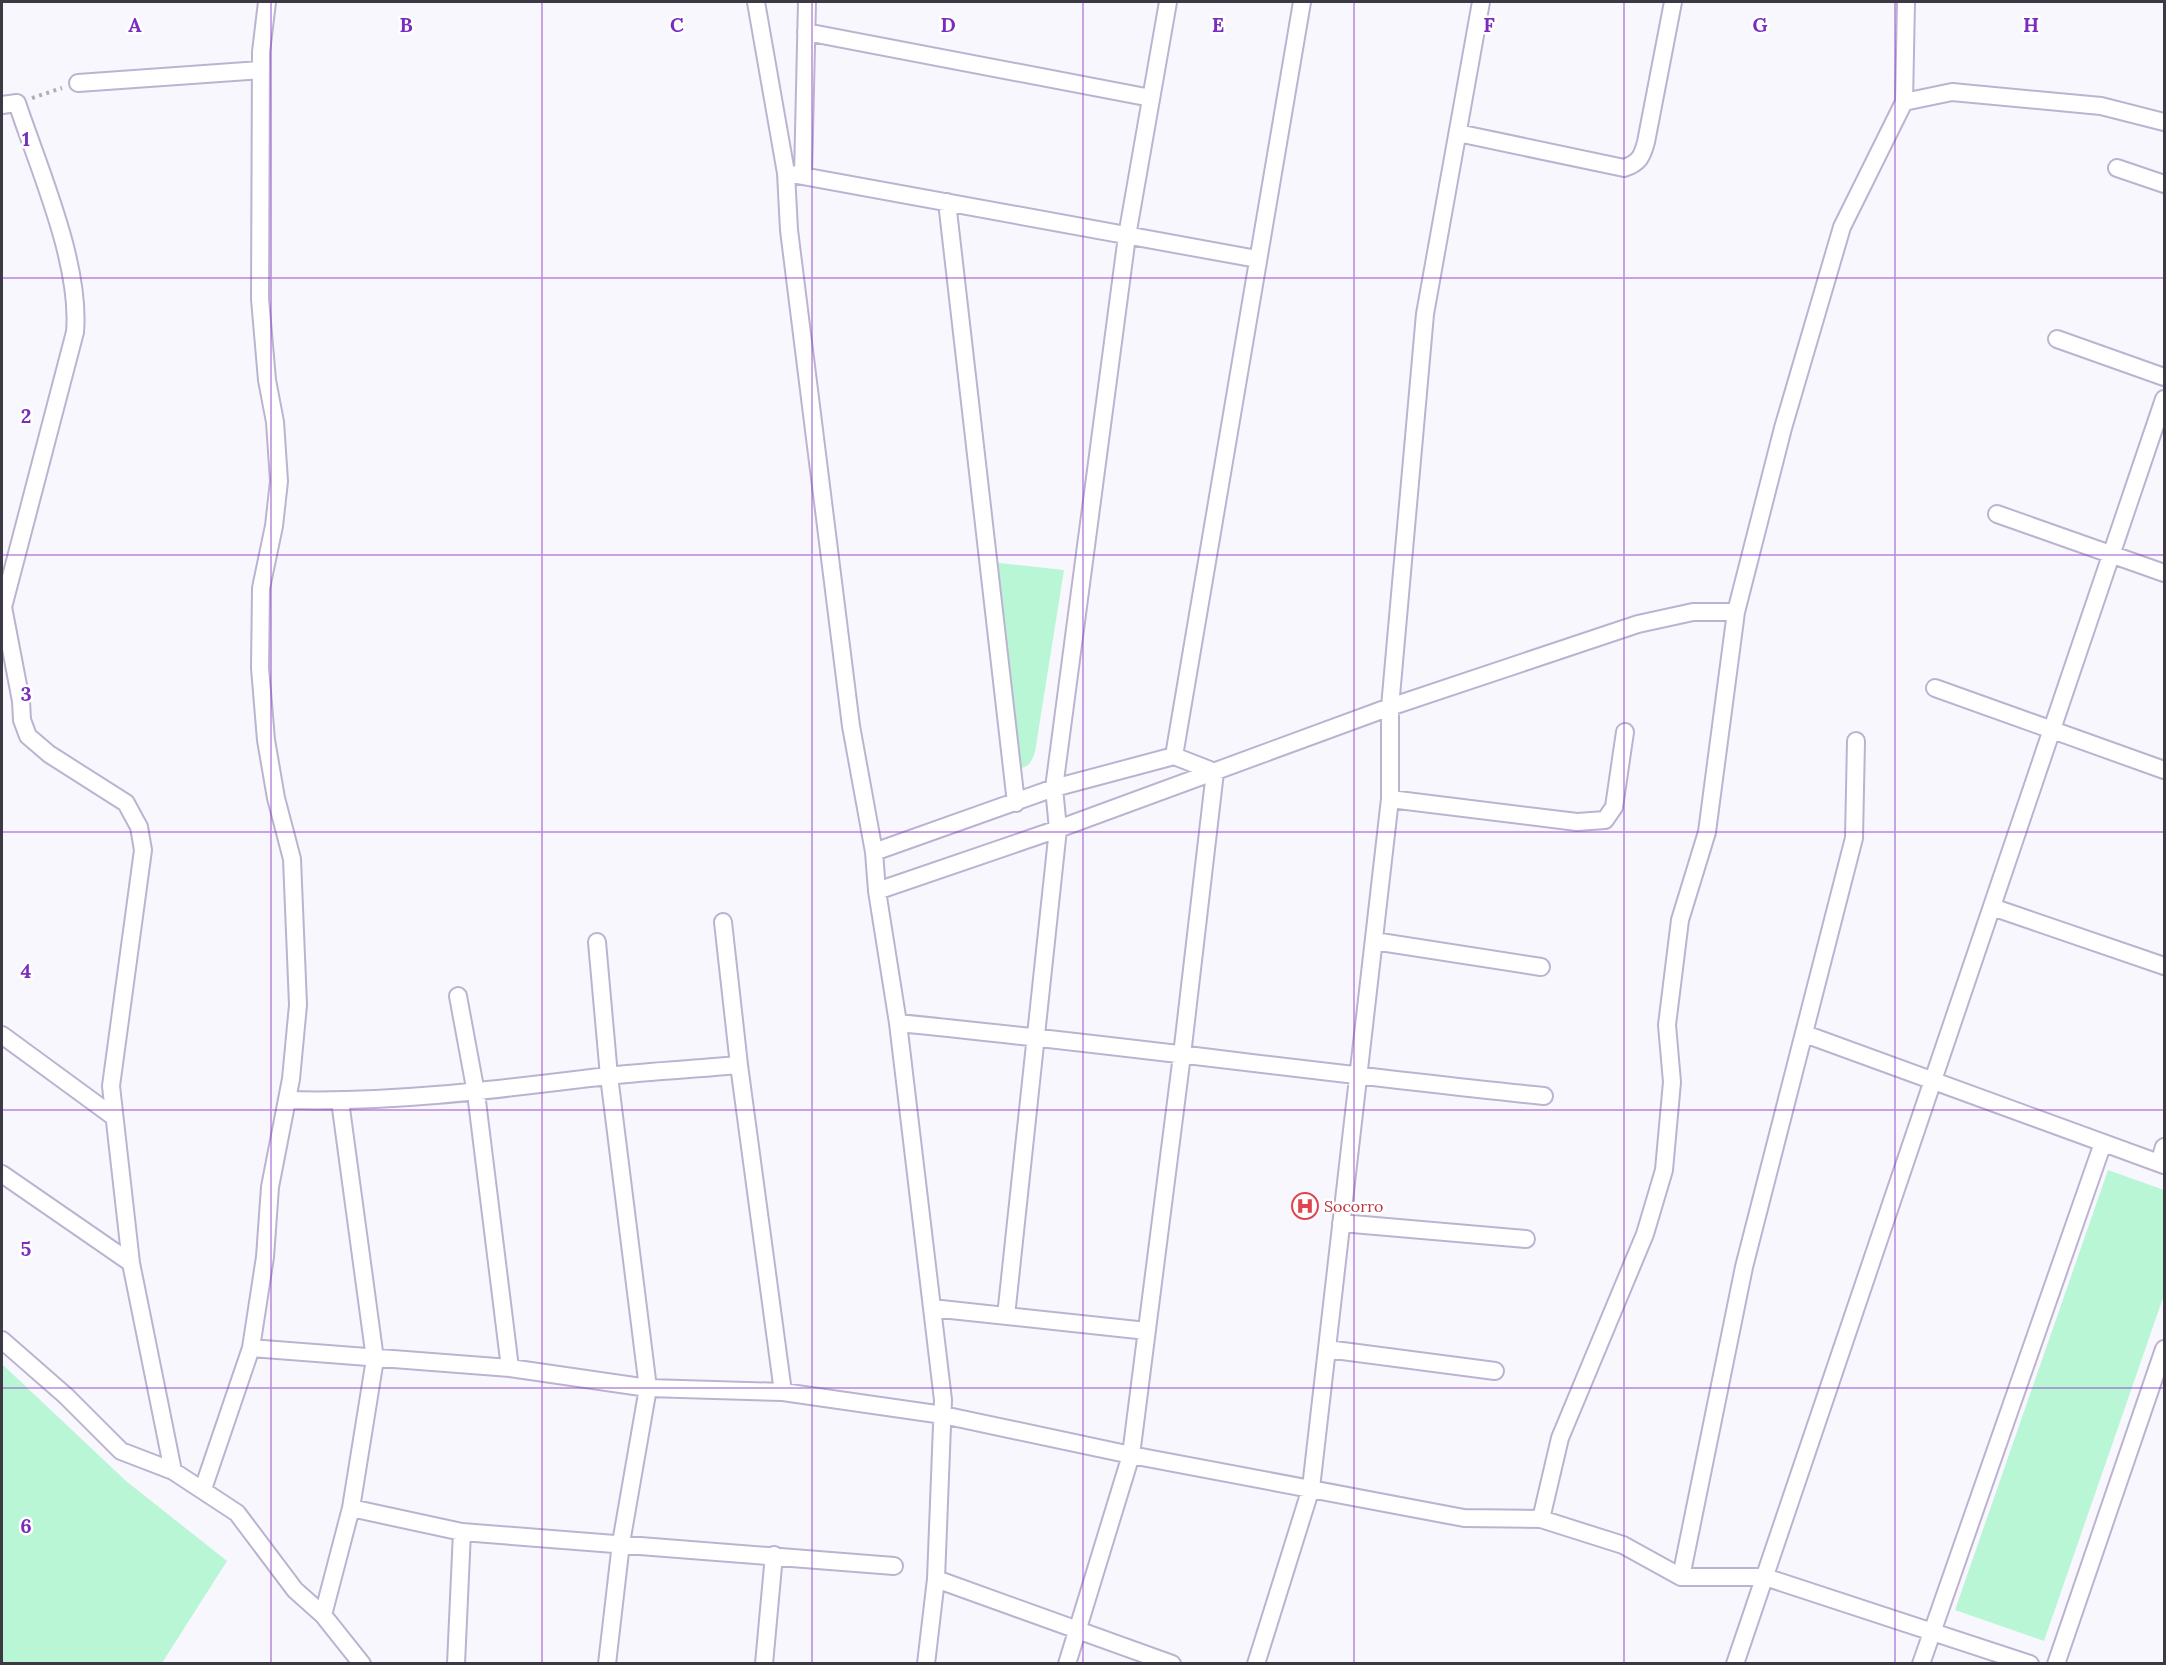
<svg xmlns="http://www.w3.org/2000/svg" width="2166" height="1665" font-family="Lora,serif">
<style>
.green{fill:#b9f6d5}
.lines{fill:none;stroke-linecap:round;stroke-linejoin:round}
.street-casing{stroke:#bcb3d1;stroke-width:20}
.path{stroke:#b0aeb7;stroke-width:4;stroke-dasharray:3 4.5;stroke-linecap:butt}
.street{stroke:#fff;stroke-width:16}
.grid{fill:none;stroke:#7b2cbf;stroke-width:1.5;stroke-opacity:0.55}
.labels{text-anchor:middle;stroke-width:5;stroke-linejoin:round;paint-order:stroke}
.health-label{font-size:16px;fill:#be3a42;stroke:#fff;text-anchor:start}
.grid-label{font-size:20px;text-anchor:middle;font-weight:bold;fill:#7b2cbf;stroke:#fff;stroke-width:5;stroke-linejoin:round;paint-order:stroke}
</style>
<rect width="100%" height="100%" fill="#f9f7fe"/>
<path class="green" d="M982,561L1064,570L1035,752C1031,763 1029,768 1017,768Z
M2108,1170L2164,1190V1295L2044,1641L1955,1610Z
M2,1364L126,1481L227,1561L162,1663H2Z"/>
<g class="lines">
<defs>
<path id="street" d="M756,2L786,173L789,230L851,726L874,852L877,891L898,1023L943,1400L936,1579L926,1664
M806,32L1151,98
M78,83L261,70
M1904,102L1952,92L2101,106L2164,122
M2,105L17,103C39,169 81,264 75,332L2,611
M1458,133L1624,168C1639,163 1642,157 1646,142L1673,2
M2117,168L2164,184
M786,173L1257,259
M803,176L807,2
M947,202L1016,803
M2057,339L2164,377
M1997,514L2164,573
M3,607L21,701L22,720L28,736L49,754L126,803L139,827L143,850L111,1086L131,1263L173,1471
M1935,688L2164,770
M1174,756L1302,2
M1390,799L1577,822L1605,820L1614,807L1625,732
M874,852L1054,788L1127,236L1168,2
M877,891L1058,829L1390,707L1638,624L1693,612H1736
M1992,907L2164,966
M723,922L739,1065L783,1392
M1374,941L1541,967
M597,942L609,1076L648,1388L621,1543L607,1664
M458,996L476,1093L510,1368
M898,1023C1114,1044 1328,1074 1544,1096
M1805,1034L2164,1165
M2,1035L114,1117
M288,1100C395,1103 501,1089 607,1076C651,1071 695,1069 739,1065
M2159,1163L2164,1147
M2,1174L131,1263
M1341,1223L1526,1239
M932,1308L1147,1331
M1006,1316L1058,829L1054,788L1174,756L1215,772
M2,1340L66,1396L121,1451L173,1471L237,1513L295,1590L323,1615L362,1664
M251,1348L510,1368L648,1388L783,1392L943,1415L1131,1455L1464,1518L1541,1519L1623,1545L1681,1577H1765L2030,1664
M1327,1349L1495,1371
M203,1489L251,1348L265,1257L270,1187L291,1079L298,1005L292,859L276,798L266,740L260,668L261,588L274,526L279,481L275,422L267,380L260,299L261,52L267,2
M351,1508L462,1532L894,1566
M1541,1519L1560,1438L1645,1234L1664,1170L1672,1082L1667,1025L1680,920L1707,832L1736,612L1783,428L1842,227L1904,102L1906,2
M1681,1577L1744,1267L1854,838L1856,741
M936,1579L1172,1664
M323,1615L351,1508L375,1359L340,1101
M456,1664L462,1532
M764,1664L774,1555
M1067,1664L1131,1455L1182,1055L1215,772
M1256,1664L1311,1488L1390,799V707L1425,314L1481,2
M1735,1664L2164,399
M1921,1664L2103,1143
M2056,1664L2164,1349"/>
</defs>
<use href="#street" class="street-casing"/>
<path class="path" d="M32,98L62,88"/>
<use href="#street" class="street"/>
</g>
<path class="grid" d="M271,2V1664M542,2V1664M812,2V1664M1083,2V1664M1354,2V1664M1624,2V1664M1895,2V1664M2,278H2164M2,555H2164M2,832H2164M2,1110H2164M2,1388H2164"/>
<defs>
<symbol id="hospital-ring" viewBox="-11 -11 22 22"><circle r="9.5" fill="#fff" stroke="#e0444e" stroke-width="1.5"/><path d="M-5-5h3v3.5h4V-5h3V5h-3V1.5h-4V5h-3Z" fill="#e0444e"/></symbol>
</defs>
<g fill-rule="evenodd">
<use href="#hospital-ring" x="1290" y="1191" width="30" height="30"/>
</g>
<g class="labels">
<g class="health-label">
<text x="1324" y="1212">Socorro</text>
</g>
</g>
<g class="grid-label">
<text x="135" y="32">A</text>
<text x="406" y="32">B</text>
<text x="677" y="32">C</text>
<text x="948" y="32">D</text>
<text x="1218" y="32">E</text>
<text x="1489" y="32">F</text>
<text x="1760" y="32">G</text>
<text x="2031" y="32">H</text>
<text x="26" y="146">1</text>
<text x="26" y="423">2</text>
<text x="26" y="701">3</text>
<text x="26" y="978">4</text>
<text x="26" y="1256">5</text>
<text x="26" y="1533">6</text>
</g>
<rect width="2166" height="1665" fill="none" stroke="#3c3945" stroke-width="6"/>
</svg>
